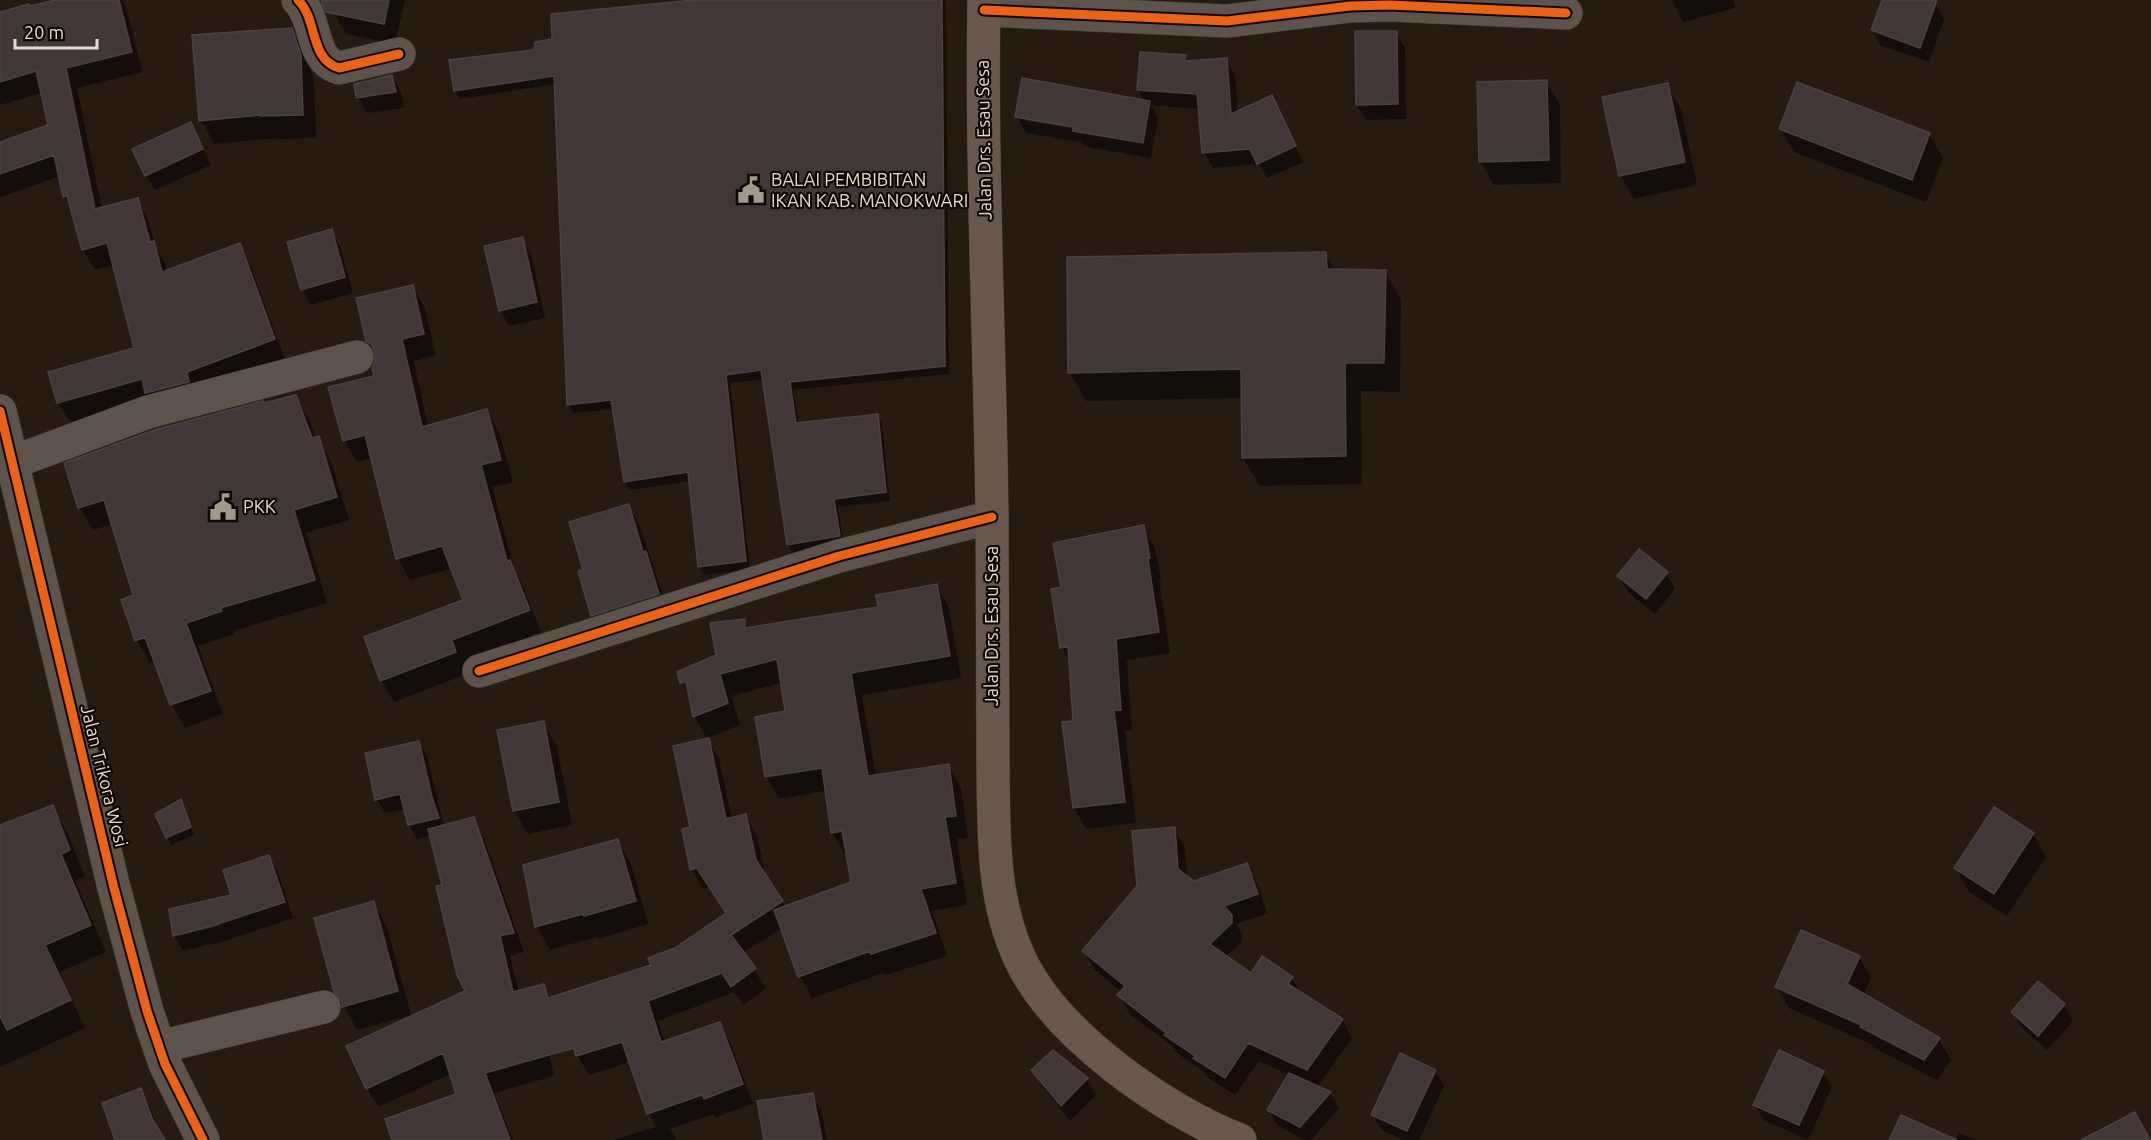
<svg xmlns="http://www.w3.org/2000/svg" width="2151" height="1140" font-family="Ubuntu,sans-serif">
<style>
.shadow{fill:#0007;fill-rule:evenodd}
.building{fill:#403837;stroke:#4a4241;stroke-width:1.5}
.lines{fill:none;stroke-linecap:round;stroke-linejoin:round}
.minor-casing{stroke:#3d352e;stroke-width:34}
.highway-casing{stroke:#3d352e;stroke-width:34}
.minor{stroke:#5c534c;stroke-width:33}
.highway{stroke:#67574d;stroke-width:33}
.cycleway-casing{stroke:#0f0702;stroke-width:13}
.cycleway{stroke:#ea6118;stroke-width:9}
.labels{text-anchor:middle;stroke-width:4.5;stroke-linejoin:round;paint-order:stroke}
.street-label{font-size:18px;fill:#e8dad0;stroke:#0f0702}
.poi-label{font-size:18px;fill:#e8dad0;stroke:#0f0702;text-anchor:start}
</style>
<rect width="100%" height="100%" fill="#251b11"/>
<path class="shadow" d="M61,0H122L126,7L142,72L77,88L102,209L137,199L148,220L156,248L165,263L167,272L239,245L250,265L285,359L70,422L58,402L136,349L114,265L95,270L83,250L73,212L64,196L60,176L1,197L0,196V143L49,126L42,93L0,105V13Z
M336,0H405L395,44L346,34L334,13Z
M708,0H946L949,374L793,390L799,424L877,416L882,424L890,501L838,507L844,545L793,553L788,545L764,379L730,383L750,570L704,575L699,566L691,481L630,490L625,482L614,409L573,413L568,404L556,84L460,99L455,91L536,52Z
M1672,0H1733L1735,8L1683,22Z
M1883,0H1926L1935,3L1944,19L1929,62L1881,46L1872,30Z
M292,30L305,53L314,80L316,138L275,139V138L214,144L201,120Z
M1396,33L1405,48L1406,119L1366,120L1357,105Z
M1185,56L1188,62L1226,59L1235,75L1238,112L1271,97L1303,162L1267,178L1259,164L1213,168L1204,152L1200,109L1151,105L1158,118L1151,158L1083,146L1081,142L1026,133L1017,117L1145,102L1138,89ZM1026,117L1081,127V130L1026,121Z
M392,76L401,92L404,108L367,113L358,97Z
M1546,82L1560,105L1561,183L1494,185L1480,161Z
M1667,85L1681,109L1697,185L1634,199L1620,175Z
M190,124L211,165L155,190L146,175Z
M1781,129L1929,134L1943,158L1926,202L1794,152Z
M331,231L340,246L353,293L311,305L302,289Z
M522,239L531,254L545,318L509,326L500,310Z
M1325,253L1335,271H1385L1401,300L1400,392L1361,391L1362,484L1260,486L1243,458V398L1086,401L1070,373Z
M412,286L425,308L436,356L414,361L428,427L486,411L499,432L513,482L492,487L515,572L522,584L541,632L463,663L467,674L394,702L381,680L465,600L453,568L410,580L398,558L372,458L357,462L344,440L375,377L377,357L367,340Z
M295,397L309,420L316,438H318L331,461L349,520L306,533L327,603L233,631L234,634L198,646L223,714L185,728L172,705L156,661L150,663L137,640L135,596L113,524L93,530L80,508L66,464Z
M629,506L640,526L669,614L604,635L592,615L585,571Z
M1143,527L1155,548L1161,579L1159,580L1170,653L1127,660L1132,730L1125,731L1136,823L1086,829L1074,808L1063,723L1075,722L1071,664L1062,648L1053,590L1063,589Z
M1666,573L1675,589L1655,614L1628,592L1619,576Z
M937,586L949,608L961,678L862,695L876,776L948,766L961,788L968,838L957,839L967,905L932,911L947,956L885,975L883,973L812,998L800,976L782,928L743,953L766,988L744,1005L734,992L658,1021L665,1043L720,1024L731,1044L753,1104L716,1117L714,1114L670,1129L677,1140H613L656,1127L648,1113L630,1062L589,1075L573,1048L548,1049L554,1076L494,1093L513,1140H394L458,1095L451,1074L378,1107L367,1088L467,992L431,835L417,839L409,825L405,809L385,813L377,799L419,743L427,756L444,826L473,819L484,839L524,952L510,956L519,992L543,986L551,999L653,966L675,950L732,918L696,864V869L708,887L703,889L692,869L691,828L708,740L694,716L690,698L679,673L718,656L744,621L749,629L879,608ZM782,683L787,713L766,776L779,799L826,791L832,832L845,855L848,854L852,883L785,907L766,877L757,836L746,816L732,819L719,759L707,738L740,725L731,696Z
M543,723L557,746L572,825L528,834L514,810Z
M52,807L68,834L85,877L75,881L106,952L59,972L85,1028L0,1067V827Z
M184,809L194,835L171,845L157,815Z
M1174,829L1185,847L1187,877L1194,883L1246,865L1257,883L1267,913L1236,924L1242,934V942L1225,957L1251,975L1292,978L1302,995L1342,1020L1352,1038L1317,1087L1330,1093L1339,1108L1311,1140H1305L1278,1126L1269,1110L1290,1075L1259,1061L1235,1095L1206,1076L1203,1071L1177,1053L1173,1047L1130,1014L1119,995L1122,992L1094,969L1084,951L1139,886Z
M2033,834L2046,857L2007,916L1969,892L1956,868Z
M618,841L631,864L648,924L599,939L597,937L550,950L537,926Z
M269,857L278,872L293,918L221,942L183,951L174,935L233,896ZM219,923L220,926L178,936V933Z
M373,903L387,927L411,1015L357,1030L336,991Z
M1859,957L1871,978L1863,995L1939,1039L1951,1060L1937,1080L1874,1048L1871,1044L1789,1008L1777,987Z
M2064,1005L2073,1021L2047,1050L2022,1028L2013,1013Z
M1033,1071L1087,1079L1096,1095L1070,1121L1042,1086Z
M1435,1071L1444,1086L1419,1140H1403L1382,1130L1373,1115Z
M1823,1072L1832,1087L1808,1140L1764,1120L1755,1105Z
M140,1090L149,1105L163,1140H116Z
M812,1095L821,1110L827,1140H766Z
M1959,1133L1976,1140H1956Z"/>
<path class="building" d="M55,0H119L132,52L66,68L95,209L138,198L150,242L154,241L162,272L240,243L275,339L187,372L189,382L145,393L142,379L57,403L48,372L134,348L107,243L82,250L67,196L63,197L54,155L0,174V142L48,125L36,71L0,82V12L29,4L30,6Z
M321,0H389L384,24L326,12Z
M694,0H942L945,366L790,382L796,423L878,414L886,492L834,499L840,536L787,545L761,370L726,375L746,561L698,567L688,472L624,482L611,400L567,405L554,76L454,91L449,60L534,50L535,42L552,39L551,14Z
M1882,0H1937L1920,48L1871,30Z
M292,28L301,55L303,115L260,116V115L199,121L192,35Z
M1355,31H1397L1398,104L1356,105Z
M1140,52L1186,55L1185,61L1227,58L1231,114L1272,95L1296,146L1257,164L1250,149L1202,153L1197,94L1137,90Z
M392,75L396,92L356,98L354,84Z
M1022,78L1150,101L1143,143L1073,131V127L1015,117Z
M1547,80L1549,160L1479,162L1477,82Z
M1797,82L1930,133L1912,180L1779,129Z
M1668,83L1685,162L1619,176L1602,97Z
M191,122L203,149L145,176L132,149Z
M332,229L345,277L301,290L287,242Z
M523,237L537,302L499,311L484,246Z
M1326,252L1327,269L1386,270L1384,363H1345L1346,456L1242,458L1241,369L1068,373L1067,257Z
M413,285L424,334L402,339L422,427L487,409L501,460L481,465L507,561L510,560L530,610L452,640L456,652L380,681L364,637L463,600L442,546L396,559L365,435L343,441L328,387L374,376L372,368L375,361V353L371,344L366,341L356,298Z
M296,395L312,438L319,436L337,497L294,510L315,580L221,608L222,611L186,623L211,691L170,705L145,637L135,641L121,600L133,595L104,500L78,508L64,463L154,430L263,401L264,403Z
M629,504L643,552L646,551L659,594L591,616L578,571L583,570L569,522Z
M1144,525L1150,558L1148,559L1159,632L1116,639L1121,710H1114L1125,802L1073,808L1062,722L1073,721L1068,647L1060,648L1051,589L1061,587L1053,543Z
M1639,549L1668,572L1646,599L1617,576Z
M937,584L950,656L851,673L868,776L949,764L956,816L945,817L956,883L921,889L936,933L871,954L870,951L798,977L774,910L851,882L842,831L831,833L822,768L765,777L755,717L785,711L777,659L720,674L728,703L693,717L686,682L680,683L677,672L716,655L710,623L745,619V628L878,607L876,595Z
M544,721L559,802L513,811L497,730Z
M709,738L726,819L746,814L756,860L783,901L731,935L756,968L731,987L722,973L648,1001L661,1042L720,1022L743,1084L704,1099L702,1095L647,1114L622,1042L576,1056L574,1048L485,1073L510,1140H392L385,1119L456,1094L443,1053L366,1089L346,1046L465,991L457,975L436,886L442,885L428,829L474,817L514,933L500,936L513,992L544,984L548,998L651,965L648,958L675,948L726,913L697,868L690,870L682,829L690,827L673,746Z
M419,741L432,797L439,818L408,825L400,794L375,800L365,753Z
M181,799L191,827L166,838L155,814Z
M53,805L70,850L61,854L91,925L45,945L71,1000L7,1030L0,1016V825Z
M1994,807L2034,833L1994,894L1954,868Z
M1175,827L1178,869L1194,881L1247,863L1258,894L1224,906L1232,915V923L1210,944L1251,973L1262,956L1293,977L1288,984L1343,1019L1307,1070L1248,1043L1225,1078L1193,1058L1195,1056L1164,1035L1166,1033L1117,995L1125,986L1082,951L1137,886L1132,831Z
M618,839L636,901L584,916L583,914L535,927L523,865Z
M269,855L285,902L212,926L173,936L169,909L231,895L223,870Z
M374,901L398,991L342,1007V1002L334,992L314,918Z
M1801,930L1860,956L1847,984L1940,1038L1924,1060L1860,1027L1861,1025L1775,987Z
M2038,981L2065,1004L2038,1036L2011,1012Z
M1053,1050L1088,1078L1061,1106L1031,1070Z
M1779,1050L1824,1071L1799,1125L1753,1105Z
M1400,1053L1436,1070L1407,1131L1371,1115Z
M1289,1073L1331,1092L1300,1127L1267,1110Z
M141,1088L152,1118L165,1140H115L102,1103Z
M813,1093L822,1140H764L757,1101Z
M2135,1112L2150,1140H2081Z
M1901,1115L1957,1140H1889Z"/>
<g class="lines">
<defs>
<path id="minor" d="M298,0C318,19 309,59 339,68L399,54
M984,10L1227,21L1350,6L1390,5L1566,13
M0,411L114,888L147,1011L165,1064L203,1140
M11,463L148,412L357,357
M479,671L839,556L992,517
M159,1047L324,1007"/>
<path id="highway" d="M984,0C981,172 990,344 992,516C993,598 992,680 993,762C994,829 991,897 1020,959C1055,1034 1164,1111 1240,1140"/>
</defs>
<use href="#minor" class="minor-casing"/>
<use href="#highway" class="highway-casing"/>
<use href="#minor" class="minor"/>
<use href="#highway" class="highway"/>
<defs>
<path id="cycleway" d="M298,0C318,19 309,59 339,68L399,54
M984,10L1227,21L1350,6L1390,5L1566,13
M0,411L114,888L147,1011L165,1064L203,1140
M479,671L839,556L992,517"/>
</defs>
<use href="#cycleway" class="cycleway-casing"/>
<use href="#cycleway" class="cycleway"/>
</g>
<defs>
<symbol id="civic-bare" viewBox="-9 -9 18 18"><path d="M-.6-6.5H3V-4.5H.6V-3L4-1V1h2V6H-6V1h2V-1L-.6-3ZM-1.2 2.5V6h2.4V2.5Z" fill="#a4978d" stroke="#0f0702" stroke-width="2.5" paint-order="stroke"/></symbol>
</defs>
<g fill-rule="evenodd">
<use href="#civic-bare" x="732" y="171" width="38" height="38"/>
<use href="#civic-bare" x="204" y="488" width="38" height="38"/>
</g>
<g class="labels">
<g class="street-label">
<text transform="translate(984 140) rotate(-91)" y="6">Jalan Drs. Esau Sesa</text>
<text transform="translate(992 626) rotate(-90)" y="6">Jalan Drs. Esau Sesa</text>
<text transform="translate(104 776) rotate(76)" y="6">Jalan Trikora Wosi</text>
</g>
<g class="poi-label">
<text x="771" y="186">BALAI PEMBIBITAN<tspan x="771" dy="21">IKAN KAB. MANOKWARI</tspan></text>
<text x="243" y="513">PKK</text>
</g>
</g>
<path d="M15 39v9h82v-9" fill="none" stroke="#e8dad0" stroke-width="3"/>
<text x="24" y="39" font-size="18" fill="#e8dad0" stroke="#0f0702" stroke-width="4.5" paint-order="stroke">20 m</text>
</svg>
